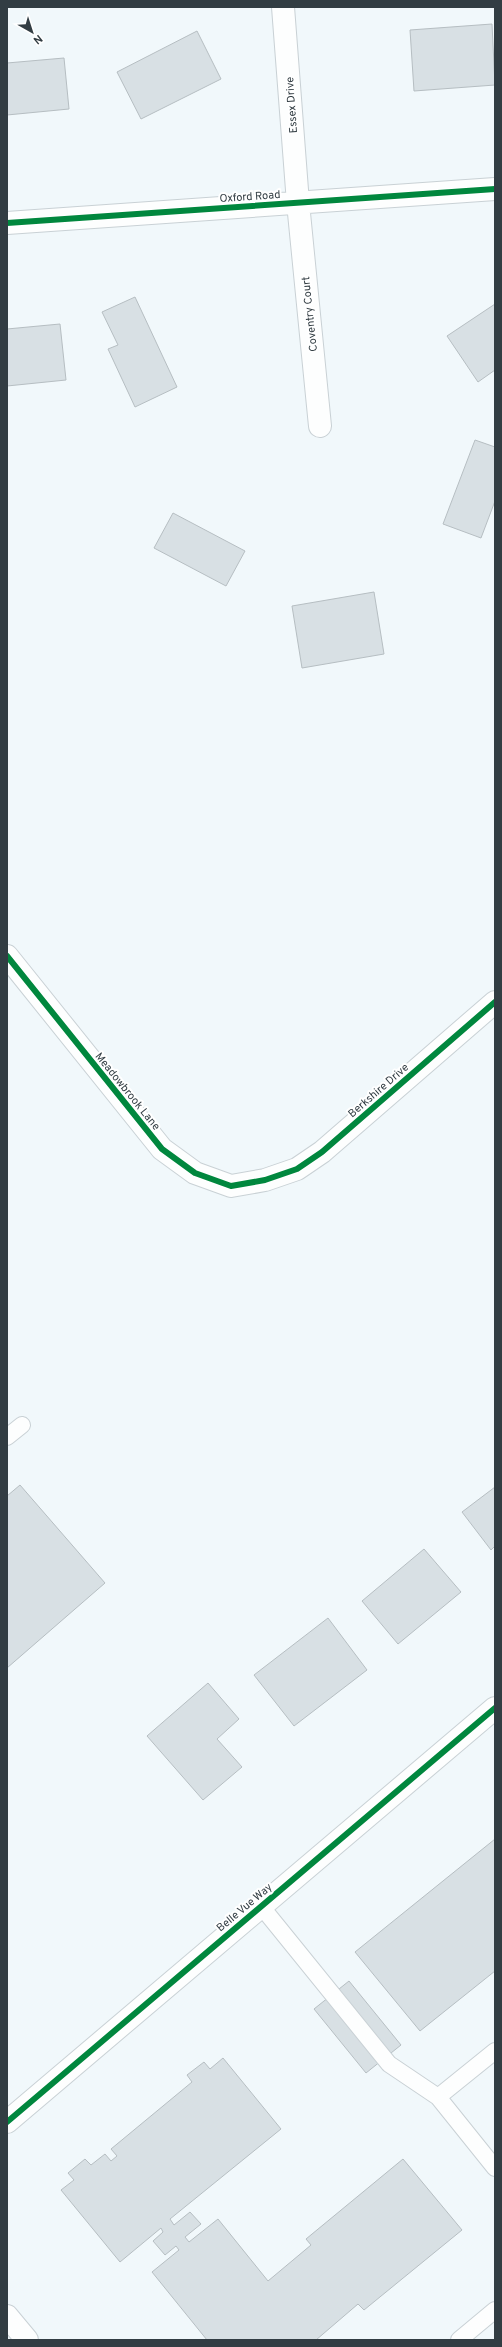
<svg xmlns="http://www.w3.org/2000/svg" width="502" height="2347" font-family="Overpass,sans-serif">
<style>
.building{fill:#d8e0e4;stroke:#b6bec2}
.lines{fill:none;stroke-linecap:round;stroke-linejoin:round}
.service-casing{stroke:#c9d1d5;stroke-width:18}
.minor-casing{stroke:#c9d1d5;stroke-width:24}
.tertiary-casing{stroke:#c9d1d5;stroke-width:24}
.service{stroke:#fdfefe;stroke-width:16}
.minor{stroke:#fdfefe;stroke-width:22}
.tertiary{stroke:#fdfefe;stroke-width:22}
.cycleway-casing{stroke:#fff;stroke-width:8}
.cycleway{stroke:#00873e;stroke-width:6}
.labels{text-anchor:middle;stroke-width:4;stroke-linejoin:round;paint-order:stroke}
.street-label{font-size:11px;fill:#323d43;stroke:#fff}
</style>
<rect width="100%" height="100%" fill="#f1f8fb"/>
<path class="building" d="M492,24L495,85L414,91L410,30Z
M197,31L221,79L141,119L117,72Z
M64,58L69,109L7,115V63Z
M135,297L177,387L135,407L108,349L118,345L102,312Z
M495,304V370L478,382L447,336Z
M60,324L66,380L7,386V329Z
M475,440L495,447V501L481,538L443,524Z
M173,513L245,551L226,586L154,548Z
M374,592L384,654L302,668L292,606Z
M20,1485L105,1583L7,1668V1496Z
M495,1487V1546L491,1550L462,1512Z
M424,1549L461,1592L398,1644L362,1601Z
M328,1618L367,1670L294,1726L254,1675Z
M208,1683L239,1719L217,1739L242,1767L203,1800L147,1736Z
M495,1839V1971L420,2031L355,1952Z
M349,1981L401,2045L366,2073L314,2009Z
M223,2058L281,2129L170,2219L174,2225L190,2212L201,2224L185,2237L189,2242L218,2219L268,2281L311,2245L306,2239L403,2159L462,2230L364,2310L358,2304L316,2340H207L152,2272L179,2250L176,2246L165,2255L153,2241L163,2232L161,2228L120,2262L61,2190L74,2180L68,2173L85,2159L91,2165L105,2154L111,2161L117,2156L111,2149L192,2082L187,2075L204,2062L210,2069Z"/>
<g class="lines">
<defs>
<path id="service" d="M7,1437L22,1425
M261,1906L389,2064L438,2097L495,2168
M438,2097L495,2051
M459,2340L495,2310"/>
<path id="minor" d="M283,7L298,203L320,426
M7,223L495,189
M7,956L162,1149L195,1173L231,1186L265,1180L297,1169L322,1152L495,1002
M7,2122L495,1708"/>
<path id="tertiary" d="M7,2316L27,2340"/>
</defs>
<use href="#service" class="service-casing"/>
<use href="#minor" class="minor-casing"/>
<use href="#tertiary" class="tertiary-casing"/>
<use href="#service" class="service"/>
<use href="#minor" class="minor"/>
<use href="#tertiary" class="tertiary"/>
<defs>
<path id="cycleway" d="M7,223L495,189
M7,956L162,1149L195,1173L231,1186L265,1180L297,1169L322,1152L495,1002
M7,2122L495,1708"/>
</defs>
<use href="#cycleway" class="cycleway-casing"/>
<use href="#cycleway" class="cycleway"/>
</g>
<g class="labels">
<g class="street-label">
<text transform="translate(291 105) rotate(-94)" y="4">Essex Drive</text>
<text transform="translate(250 196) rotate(-4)" y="4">Oxford Road</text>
<text transform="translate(309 314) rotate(-96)" y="4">Coventry Court</text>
<text transform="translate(378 1090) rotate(-41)" y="4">Berkshire Drive</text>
<text transform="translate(128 1091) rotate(51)" y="4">Meadowbrook Lane</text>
<text transform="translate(244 1907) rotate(-40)" y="4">Belle Vue Way</text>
</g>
</g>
<rect width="502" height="2347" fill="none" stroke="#323d43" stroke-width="16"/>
<g transform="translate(32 32) rotate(141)" stroke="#ffffff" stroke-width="3" paint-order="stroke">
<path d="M0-3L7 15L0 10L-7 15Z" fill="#323d43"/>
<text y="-6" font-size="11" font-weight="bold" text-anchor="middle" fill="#323d43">N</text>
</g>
</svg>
